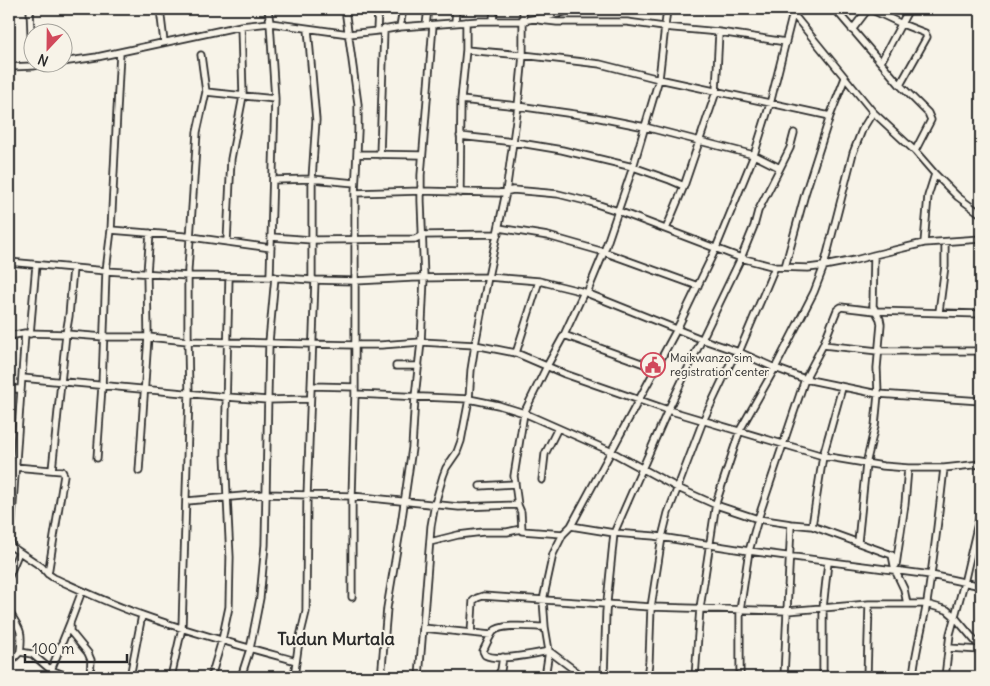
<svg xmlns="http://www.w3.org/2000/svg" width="990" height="686" font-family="Delius,sans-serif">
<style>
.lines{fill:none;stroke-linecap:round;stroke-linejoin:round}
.street-casing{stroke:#2b2b2b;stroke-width:9}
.street{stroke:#f7f3e8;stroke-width:5.5}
.labels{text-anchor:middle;stroke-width:4;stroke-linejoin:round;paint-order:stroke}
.poi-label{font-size:12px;fill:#2b2b2b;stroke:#f7f3e8;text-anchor:start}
.district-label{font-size:18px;font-weight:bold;fill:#2b2b2b;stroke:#f7f3e8}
</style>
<rect width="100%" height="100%" fill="#f7f3e8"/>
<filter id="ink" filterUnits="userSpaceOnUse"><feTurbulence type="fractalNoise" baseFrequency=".02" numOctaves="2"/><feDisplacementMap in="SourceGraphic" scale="10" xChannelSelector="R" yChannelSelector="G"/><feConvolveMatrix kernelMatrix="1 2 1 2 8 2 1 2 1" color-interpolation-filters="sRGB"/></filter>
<g filter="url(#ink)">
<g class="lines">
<defs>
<path id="street" d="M30,9L32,56
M160,9L164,42
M268,9L270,23L275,99L270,277
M345,9L358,104V131L355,193V394L352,496V597
M789,9L873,112L915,151L935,174L958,197L981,214
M835,9L900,85L928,113L931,120L915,151
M870,9L902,24L925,33L927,37L900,85
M539,20L557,22H627L664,27L719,32L786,42
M493,21L494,9
M455,23L456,9
M426,25L428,9
M400,27L403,9
M308,29L316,120L312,179V280
M852,30L868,9
M377,31L378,9
M466,50L523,55L600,64L659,79L830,116
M62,62L97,57L241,26L270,23L349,34L377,31L400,27L480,21H522L549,16L576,9
M881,62L909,9
M9,67L33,66L56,62
M206,92L275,99
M461,100L518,106L595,117L645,127L754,155L780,168L758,211L754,226L741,258L668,410L614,533L606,612L604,677
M460,136L514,142L562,150L633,167L670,180L684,186L666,229
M357,154L422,155
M380,155L384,29
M780,168L790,148L794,133
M273,180L312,179L355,183
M684,186L716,92L719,32
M355,193L421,191L499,193L513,190L558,194L590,202L618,211L741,258L775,267L808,268L824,266L855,260L874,255L924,243L981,239
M460,193L461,100L466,50V22
M499,228L548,236L604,252L698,286
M111,230L184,236L271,248
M272,237L312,240L415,239L423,235L498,234
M227,242L231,159L243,96L241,26
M924,243L928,196L935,174
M9,262L106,271L189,276L270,277L312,280L355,281L413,278L488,277L539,281L584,292L701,339L739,352L775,368L805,379L878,394L981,401
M785,267L805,194L830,116L845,78
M587,293L604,252L633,167L659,79L667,9
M939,312L945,266V242
M30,334L36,265
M564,335L655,368
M9,336L25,333L66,334L104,337H148L188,341L354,345H381L421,342L475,345L516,353L565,374L668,410L823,456L883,466L908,468H944L981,464
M823,345L878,351H981
M516,353L539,281
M396,366H419
M22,378L227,397L267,400L310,399
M311,386L355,387
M9,389H21
M355,394L469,399L498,405L524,413L610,451L678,488L716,505L758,519L791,524L812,526L892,555L895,570L904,589L907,604
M97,458L102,386L106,271L111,230L120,52
M15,467L62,471L64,475L48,574
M52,470L66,334L69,316L73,268
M139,471L148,337L147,273L150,233
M542,480L545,454L558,428
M480,486L514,484
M187,501L266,494L352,496L459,507L518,505
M571,526L614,533L654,536L749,551L931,575L981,586
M812,526L823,456L842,388
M563,534L522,531L521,512L518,505L514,476L524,413L547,366L564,335L584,292
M430,542L458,535L483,532H507L521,529
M858,542L866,464L875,426L878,394L877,368L881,324L880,319L873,306L874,255
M9,545L42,567L48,574L54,578C83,591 112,605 142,615C192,633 245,647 296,661
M10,546L25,333
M896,565L905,504L908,468
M9,576L19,552
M82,591L70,623V631L88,653L91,660L90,677
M9,612C20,629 23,631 20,652
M545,627C533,627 501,623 493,632C489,638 486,645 483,651L485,655C498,662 534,654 549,651L577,672L581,677
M423,628L491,635
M471,633L473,601L477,598L483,596L651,607L787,611L869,604H926L947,610L954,616L981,648
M948,648L981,650
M9,667L12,660L20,652L32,654L51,670L70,623
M51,670L69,677
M130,677L142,615
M171,677L182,628L189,394L188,341V270L197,132L206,92L201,55
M211,677L222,640L229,607L230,557L225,455L229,277
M241,677L250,649L260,598L265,545L269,342L275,277
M294,677L299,641L306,612L307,496L315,280
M382,677V667L387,608L401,525L412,448L415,397L421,342L424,278L421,201V175L433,25
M419,677L431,526L435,504L443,476L446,468L457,452L461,441L469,399L471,370L475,345L488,277L506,192L518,106L523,55V9
M497,677L501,670L503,657
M545,677L549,651L545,627L543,600L553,554L563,534L571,526L677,329L716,248L754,155L770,104L793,13
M647,677L649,662L651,607L662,537L668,513L703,421L731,362L739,352L775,267
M695,677L700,608L716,503L740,430L775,368L814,292L824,266L853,153L862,130L873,112
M740,677V610L749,551L758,519L805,379L823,345L837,310L841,307L875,311L981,314
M784,677L791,524
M823,677V608L828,562
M867,677L869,604
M913,677C915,651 923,627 927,602C934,557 939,513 944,468
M945,677L950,634L964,583L981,510"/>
</defs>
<use href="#street" class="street-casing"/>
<use href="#street" class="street"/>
</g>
</g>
<defs>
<symbol id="civic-ring" viewBox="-11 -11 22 22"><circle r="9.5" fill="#f7f3e8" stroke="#d1495b" stroke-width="1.5"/><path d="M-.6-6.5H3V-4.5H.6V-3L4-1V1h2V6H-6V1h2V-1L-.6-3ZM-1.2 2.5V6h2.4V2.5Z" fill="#d1495b"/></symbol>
</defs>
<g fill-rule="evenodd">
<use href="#civic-ring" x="639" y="351" width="28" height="28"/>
</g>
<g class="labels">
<g class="poi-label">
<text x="670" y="362">Maikwanzo sim<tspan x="670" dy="14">registration center</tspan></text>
</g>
<g class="district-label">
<text x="336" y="645">Tudun Murtala</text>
</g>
</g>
<rect width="990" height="686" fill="none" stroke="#f7f3e8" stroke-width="30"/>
<rect x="15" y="15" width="960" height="656" fill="none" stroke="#2b2b2b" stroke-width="2" filter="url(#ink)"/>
<g transform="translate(48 48) rotate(202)"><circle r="24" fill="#f7f3e8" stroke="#a5a39c"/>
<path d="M0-4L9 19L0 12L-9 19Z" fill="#d1495b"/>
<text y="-8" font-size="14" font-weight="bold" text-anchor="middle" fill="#2b2b2b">N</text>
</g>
<path d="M25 654v8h102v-8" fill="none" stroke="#2b2b2b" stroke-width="2.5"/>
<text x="32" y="654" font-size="15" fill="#2b2b2b" stroke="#f7f3e8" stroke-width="4" paint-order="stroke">100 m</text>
</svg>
